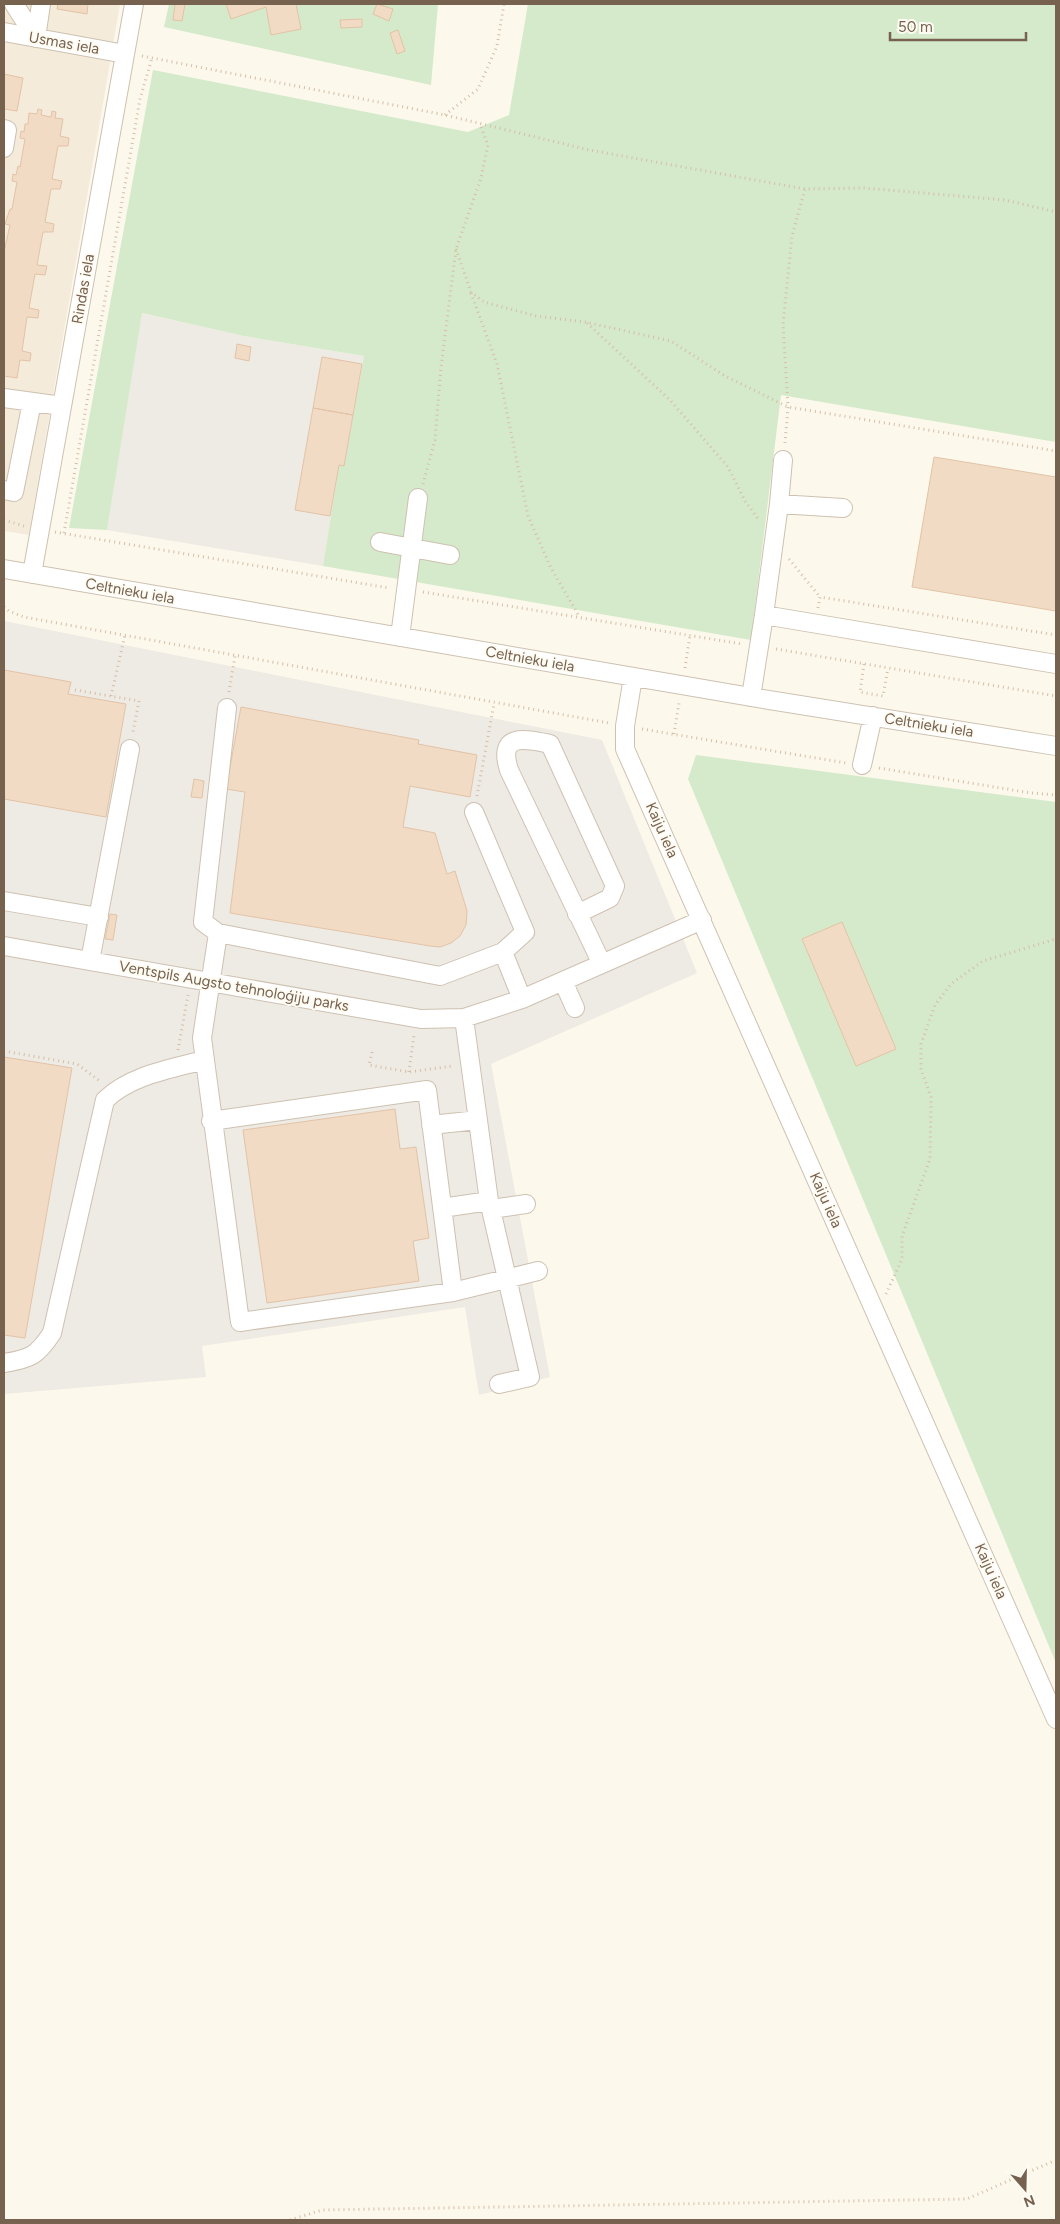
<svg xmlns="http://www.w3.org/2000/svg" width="1060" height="2224" font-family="Figtree,sans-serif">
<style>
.residential{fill:#f4ebdb}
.industrial{fill:#eeeae4}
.green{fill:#d4eaca}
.building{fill:#f1dbc5;stroke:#e3c3a6}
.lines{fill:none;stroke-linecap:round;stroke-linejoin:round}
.minor-casing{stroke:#cec1b1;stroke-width:20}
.path{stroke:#d6bea7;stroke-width:3;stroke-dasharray:1 4;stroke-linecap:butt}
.minor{stroke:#fff;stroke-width:18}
.labels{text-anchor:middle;stroke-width:4;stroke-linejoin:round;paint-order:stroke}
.street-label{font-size:15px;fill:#77624f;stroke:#fefbf3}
</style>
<rect width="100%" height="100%" fill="#fcf8ec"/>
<path class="residential" d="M4,4H120L29,535L4,531Z"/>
<path class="industrial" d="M141,313L244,336L364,356L344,466H339L323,566L107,530Z
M4,621L602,740L697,973L491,1064L550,1377L479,1395L465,1307L202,1346L206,1377L4,1394Z"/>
<path class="green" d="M169,4H438L431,85L164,27Z
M528,4H1056V442L781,395L751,640L323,566L339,465L344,466L364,356L244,336L142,313L107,530L69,528L153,70L468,132L509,115Z
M696,755L1056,802V1663L688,779Z"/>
<path class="building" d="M58,4H88L87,14L57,9Z
M175,4H185L182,21L173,20Z
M226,4H296L301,29L271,35L266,7L231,19Z
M377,4L393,9L389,21L373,14Z
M362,19V27L341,28L340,20Z
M398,30L405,51L397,54L390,33Z
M4,74L23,78L17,111L4,109Z
M38,109L42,110L41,115L51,117L52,111L56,112L55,118L63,119L60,136L69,138L68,146H58L52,179L62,181L60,189H51L45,222L54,224L53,232H43L37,265L47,266L45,275L35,274L29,308L39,310L38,318L27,317L22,351L31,353L30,361L20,360L17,378L4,376V252L10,225L5,224L10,209H12L17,182L12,181L13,174L16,175L18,166L20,167L25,139L20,138L21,131L24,132L25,124H28L29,113L37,114Z
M237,344L251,347L249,361L235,358Z
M322,357L362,364L353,415L313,408Z
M313,408L353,415L344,466L339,465L330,516L295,510Z
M934,457L1056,477V611L912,587Z
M4,670L71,682L68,694L126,704L106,817L4,799Z
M241,707L419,740L418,744L477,755L470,797L410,786L404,821L403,827L435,833L447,874L455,871L467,911L466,925L460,936L451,943L440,947L430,946L230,913L245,792L226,789Z
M194,779L204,781L202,798L191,797Z
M110,914L117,915L113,940L105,939Z
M842,922L896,1049L856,1066L802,939Z
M4,1057L72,1068L25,1338L4,1335Z
M395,1109L400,1149L416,1147L429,1238L413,1241L419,1281L267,1303L243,1130Z"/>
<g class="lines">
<defs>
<path id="minor" d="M14,4L36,38
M4,32L125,54
M36,38L41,4
M4,129L7,130L4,148
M4,398L62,406
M4,490L14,492L32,402
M779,504L783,460
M380,542L450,555
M4,569L751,697L1056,746
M32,574L134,4
M764,615L779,504L843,508
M400,637L418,498
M633,677L625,726V749L1056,1719
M751,697L764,615L1056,664
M227,708L203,922L218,933L202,1038L240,1322L453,1292L538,1271
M862,765L873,716
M474,812L525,932L503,952L522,999
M4,901L99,917
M577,914L610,898L615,886L550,744C526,739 497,732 509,770L602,964
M218,933L440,976L503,952
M4,946L421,1019L464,1018L522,999L702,920
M90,961L130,749
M563,981L575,1008
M464,1018L489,1201L530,1377L499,1384
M211,1121L427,1090L453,1292
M431,1125L478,1120
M442,1208L489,1201
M491,1209L526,1204
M4,1363C30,1359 37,1356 52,1333L105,1100C131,1075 171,1069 204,1060"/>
</defs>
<use href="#minor" class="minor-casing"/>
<path class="path" d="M142,56L445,115L589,150L805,189L864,188L1005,200L1056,212
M445,115L478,89L497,46L504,4
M456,249L471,292L484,302L536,316L585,322L671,341L725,376L788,407L1056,451
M471,293L497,364L528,516L551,568L579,616
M587,323L670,400L728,467L745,501L759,520
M785,443L788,407L783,324L792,236L805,189
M423,484L435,440L441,367L456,249L481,178L488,145L480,124
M4,520L24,526
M55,532L389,588
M64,533L140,99L152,58
M789,559L820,597
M423,592L742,644
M4,607L9,611L24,617L609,723
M818,608L820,597L1056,635
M776,649L1056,696
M864,664L860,692L883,696L888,668
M685,668L690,635
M75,690L139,701L133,732
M229,692L235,656
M111,696L125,635
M642,729L846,763
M674,734L679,703
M879,768L1031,793L1056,795
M477,796L494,704
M178,1050L188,995
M4,1051L77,1064L101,1082
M372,1052L369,1065L409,1072L453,1066
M409,1072L414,1035
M886,1294L902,1259V1236L930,1159L931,1097L921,1069V1044L935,1005L951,984L983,961L1056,939
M290,2220L322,2210L967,2199L1056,2160"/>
<use href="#minor" class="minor"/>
</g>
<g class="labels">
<g class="street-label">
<text transform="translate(64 43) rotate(10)" y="5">Usmas iela</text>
<text transform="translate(83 289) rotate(-80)" y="5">Rindas iela</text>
<text transform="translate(130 591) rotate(10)" y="5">Celtnieku iela</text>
<text transform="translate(530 659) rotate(10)" y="5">Celtnieku iela</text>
<text transform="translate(929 725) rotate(9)" y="5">Celtnieku iela</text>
<text transform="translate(662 830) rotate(66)" y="5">Kaiju iela</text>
<text transform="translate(234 986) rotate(10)" y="5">Ventspils Augsto tehnoloģiju parks</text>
<text transform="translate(826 1200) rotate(66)" y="5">Kaiju iela</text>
<text transform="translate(991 1571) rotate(66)" y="5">Kaiju iela</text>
</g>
</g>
<rect width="1060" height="2224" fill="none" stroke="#77624f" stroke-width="10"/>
<g transform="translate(1025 2189) rotate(160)" stroke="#fefbf3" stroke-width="4" paint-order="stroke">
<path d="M0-4L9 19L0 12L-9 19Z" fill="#77624f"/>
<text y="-8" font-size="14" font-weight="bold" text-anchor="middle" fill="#77624f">N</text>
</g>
<path d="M890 32v8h136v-8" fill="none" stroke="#77624f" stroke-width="2.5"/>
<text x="898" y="32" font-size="15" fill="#77624f" stroke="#fefbf3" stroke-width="4" paint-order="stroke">50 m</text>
</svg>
